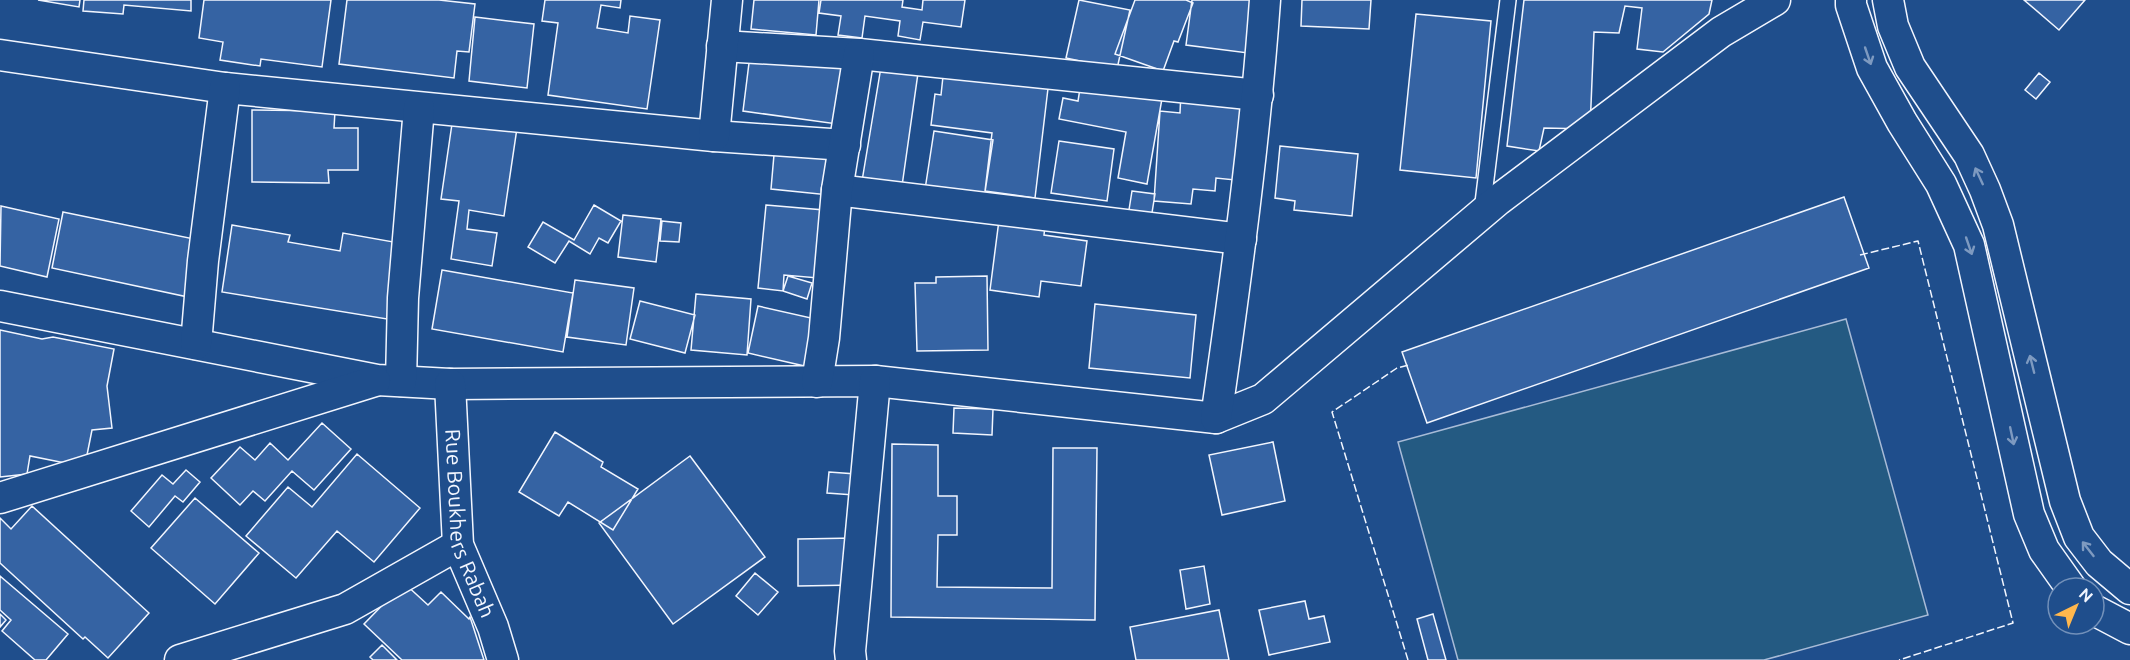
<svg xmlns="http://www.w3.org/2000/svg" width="2130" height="660" font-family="Ubuntu,sans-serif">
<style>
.green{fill:#245a82;stroke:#a8bbd7;stroke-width:1.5}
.building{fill:#3563a3;stroke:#f2f6ff;stroke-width:1.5}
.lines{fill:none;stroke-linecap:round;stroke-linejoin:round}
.service-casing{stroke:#f2f6ff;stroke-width:18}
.minor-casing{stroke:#f2f6ff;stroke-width:33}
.service{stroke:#1f4e8c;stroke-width:15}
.minor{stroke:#1f4e8c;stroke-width:30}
.fence{stroke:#f2f6ff;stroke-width:1.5;stroke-dasharray:8 3;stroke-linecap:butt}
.oneway{stroke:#7e9ac0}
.labels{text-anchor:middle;stroke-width:4.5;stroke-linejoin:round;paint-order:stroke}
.street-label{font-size:21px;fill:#f2f6ff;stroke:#1f4e8c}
</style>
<rect width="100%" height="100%" fill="#1f4e8c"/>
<path class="green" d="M1846,319L1928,615L1764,660H1458L1398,442Z"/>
<path class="building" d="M38,0H80L79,7Z
M84,0H191V11L124,5L123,14L83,11Z
M204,0H331L322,67L261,59L260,66L220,60L223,42L199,38Z
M347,0H439L475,4L469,52L457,51L454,78L339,64Z
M545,0H621L620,8L601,5L597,28L628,33L630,16L660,20L647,109L548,95L558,23L542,21Z
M754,0H819L816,35L751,29Z
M821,0H903L902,7L922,10L923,0H965L961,27L923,22L920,40L898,36L900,21L865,16L862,38L838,35L841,16L819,13Z
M1079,0L1130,10L1117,69L1066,58Z
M1135,0H1186L1193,3L1178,42L1174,41L1163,71L1115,54Z
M1192,0H1254L1248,53L1186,45Z
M1302,0H1371L1369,29L1301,26Z
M1524,0H1712L1709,14L1663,52L1637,49L1642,8L1625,6L1619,33L1594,32L1590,129L1544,128L1539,151L1507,146Z
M2024,0H2085L2059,30Z
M1416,14L1491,21L1476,178L1400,170Z
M475,17L534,24L527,88L469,81Z
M751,47L845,60L837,124L743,111Z
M881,67L918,73L901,193L861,187Z
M944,67L1049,80L1035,198L985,191L992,133L931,125L935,94L941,95Z
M2039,73L2050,82L2036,99L2025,90Z
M1081,82L1163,93L1147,184L1118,178L1126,132L1059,119L1063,98L1078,101Z
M1181,92L1241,97L1235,180L1216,178L1215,191L1193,189L1191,204L1154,201L1160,111L1180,113Z
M252,110L335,111L334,128H358V170H328L329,183L252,182Z
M453,117L517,128L504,216L469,210L467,229L497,233L492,266L451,259L459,201L441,199Z
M934,131L993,140L983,205L924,196Z
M1059,141L1114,149L1107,201L1051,193Z
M775,143L833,148L829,195L771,189Z
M1280,146L1358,154L1352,216L1294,210L1295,201L1275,198Z
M1132,191L1155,194L1151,219L1128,216Z
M1844,197L1869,268L1427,423L1402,352Z
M594,205L621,221L608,243L599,238L590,254L569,241L555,263L528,247L543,222L574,240Z
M766,205L824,210L818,278L784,275L783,291L758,288Z
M1,206L59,219L47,277L0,266Z
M63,212L199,240L188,297L52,268Z
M623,215L661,219L656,262L618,257Z
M999,220L1045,226L1044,235L1087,241L1081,286L1041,281L1039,297L990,290Z
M662,221L681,223L679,242L660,241Z
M232,225L290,235L288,242L340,251L343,233L405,244L393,320L222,292Z
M442,270L573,293L563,352L432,329Z
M788,276L812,283L807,299L783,291Z
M987,276L988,350L917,351L915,283H936V277Z
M575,280L634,288L626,345L567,337Z
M696,294L751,299L747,355L691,350Z
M640,301L695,315L685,353L630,339Z
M1095,304L1196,315L1190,378L1089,368Z
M758,306L820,320L809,367L748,353Z
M0,330L42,339L53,337L114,349L107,386L112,428L92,430L86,460L65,463L30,456L27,474L0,477Z
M954,408L993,409L992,435L953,433Z
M322,423L351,449L314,490L292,471L265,501L253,491L240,505L211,478L240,447L255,460L270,443L288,460Z
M555,432L603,462L601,467L638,489L613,530L568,502L559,516L519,492Z
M1273,442L1285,501L1222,515L1209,455Z
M892,444L938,445V496H957V535H938L937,587L1052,588L1053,448H1097L1095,620L891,617Z
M357,454L420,508L374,562L337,531L296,578L246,536L288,487L312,507Z
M690,456L765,557L673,624L599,523Z
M186,470L200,482L183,502L175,496L149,527L131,511L162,475L173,484Z
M829,472L856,474L854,495L827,493Z
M195,498L259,553L215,604L151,548Z
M32,506L149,613L108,658L85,637L83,639L0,563V518L11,529Z
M855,538V585L798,586V539Z
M1204,566L1210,604L1186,609L1180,570Z
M755,573L778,592L758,615L736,596Z
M0,576L68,634L46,660H35L2,631L11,620L0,610Z
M404,583L428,605L441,592L469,619L470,617L484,660H402L364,624Z
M1305,601L1309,619L1324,616L1330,642L1269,655L1259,610Z
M1219,610L1229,660H1136L1130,627Z
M0,614L6,620L0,627Z
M1433,614L1446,660H1428L1417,619Z
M382,645L397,660H373L370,657Z"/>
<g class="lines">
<defs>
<path id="service" d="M1482,211L1508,0"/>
<g id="minor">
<path d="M1851,0V5L1872,68L1902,122L1941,184L1969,245L2029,514L2044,550L2071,588"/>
<path d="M1888,0L1893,26L1910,67L1969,155L1985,190L1998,225L2065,501L2079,537L2099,563L2130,589"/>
<path d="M722,46L859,54L1258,95"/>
<path d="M0,55L225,88L714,136L845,145"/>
<path d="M714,136L727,0"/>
<path d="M837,190L1241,239"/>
<path d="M0,306L377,380L450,384L875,381L1216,418L1263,399L1498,200L1721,32L1775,0"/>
<path d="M196,344L203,261L225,88"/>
<path d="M401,381L403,298L419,108"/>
<path d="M817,382L824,338L837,190L859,54"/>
<path id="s1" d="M450,384L458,545L493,627L503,660"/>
<path d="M1216,418C1236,279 1255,140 1265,0"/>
<path d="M0,498L375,381"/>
<path d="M2094,610L2130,629"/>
<path d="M180,660L345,609L458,545"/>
<path d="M851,660L850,651L875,381"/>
</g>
</defs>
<use href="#service" class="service-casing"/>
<use href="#minor" class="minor-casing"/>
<use href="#service" class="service"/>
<use href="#minor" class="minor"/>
<path class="fence" d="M1860,255L1918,241L2013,623L1899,660
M1408,660L1332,412L1397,368L1409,365"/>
</g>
<defs><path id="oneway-shaft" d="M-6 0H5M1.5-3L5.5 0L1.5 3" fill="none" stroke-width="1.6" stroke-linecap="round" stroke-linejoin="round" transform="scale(1.5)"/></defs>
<g class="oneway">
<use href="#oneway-shaft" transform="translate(1868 56) rotate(71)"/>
<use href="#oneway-shaft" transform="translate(1979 176) rotate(-115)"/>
<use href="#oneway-shaft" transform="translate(1969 246) rotate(71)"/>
<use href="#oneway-shaft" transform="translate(2032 364) rotate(-104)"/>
<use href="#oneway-shaft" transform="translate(2012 436) rotate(78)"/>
<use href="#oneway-shaft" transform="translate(2088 549) rotate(-128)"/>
</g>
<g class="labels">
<g class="street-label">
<text dy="7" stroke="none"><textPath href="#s1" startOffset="142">Rue Boukhers Rabah</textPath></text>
</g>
</g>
<g transform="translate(2076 606) rotate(43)"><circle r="28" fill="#1f4e8c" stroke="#7391ba" stroke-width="1.5"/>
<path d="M0-4.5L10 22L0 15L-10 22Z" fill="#ffb74d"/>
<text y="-9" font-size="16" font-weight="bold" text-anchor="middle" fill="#f2f6ff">N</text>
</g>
</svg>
